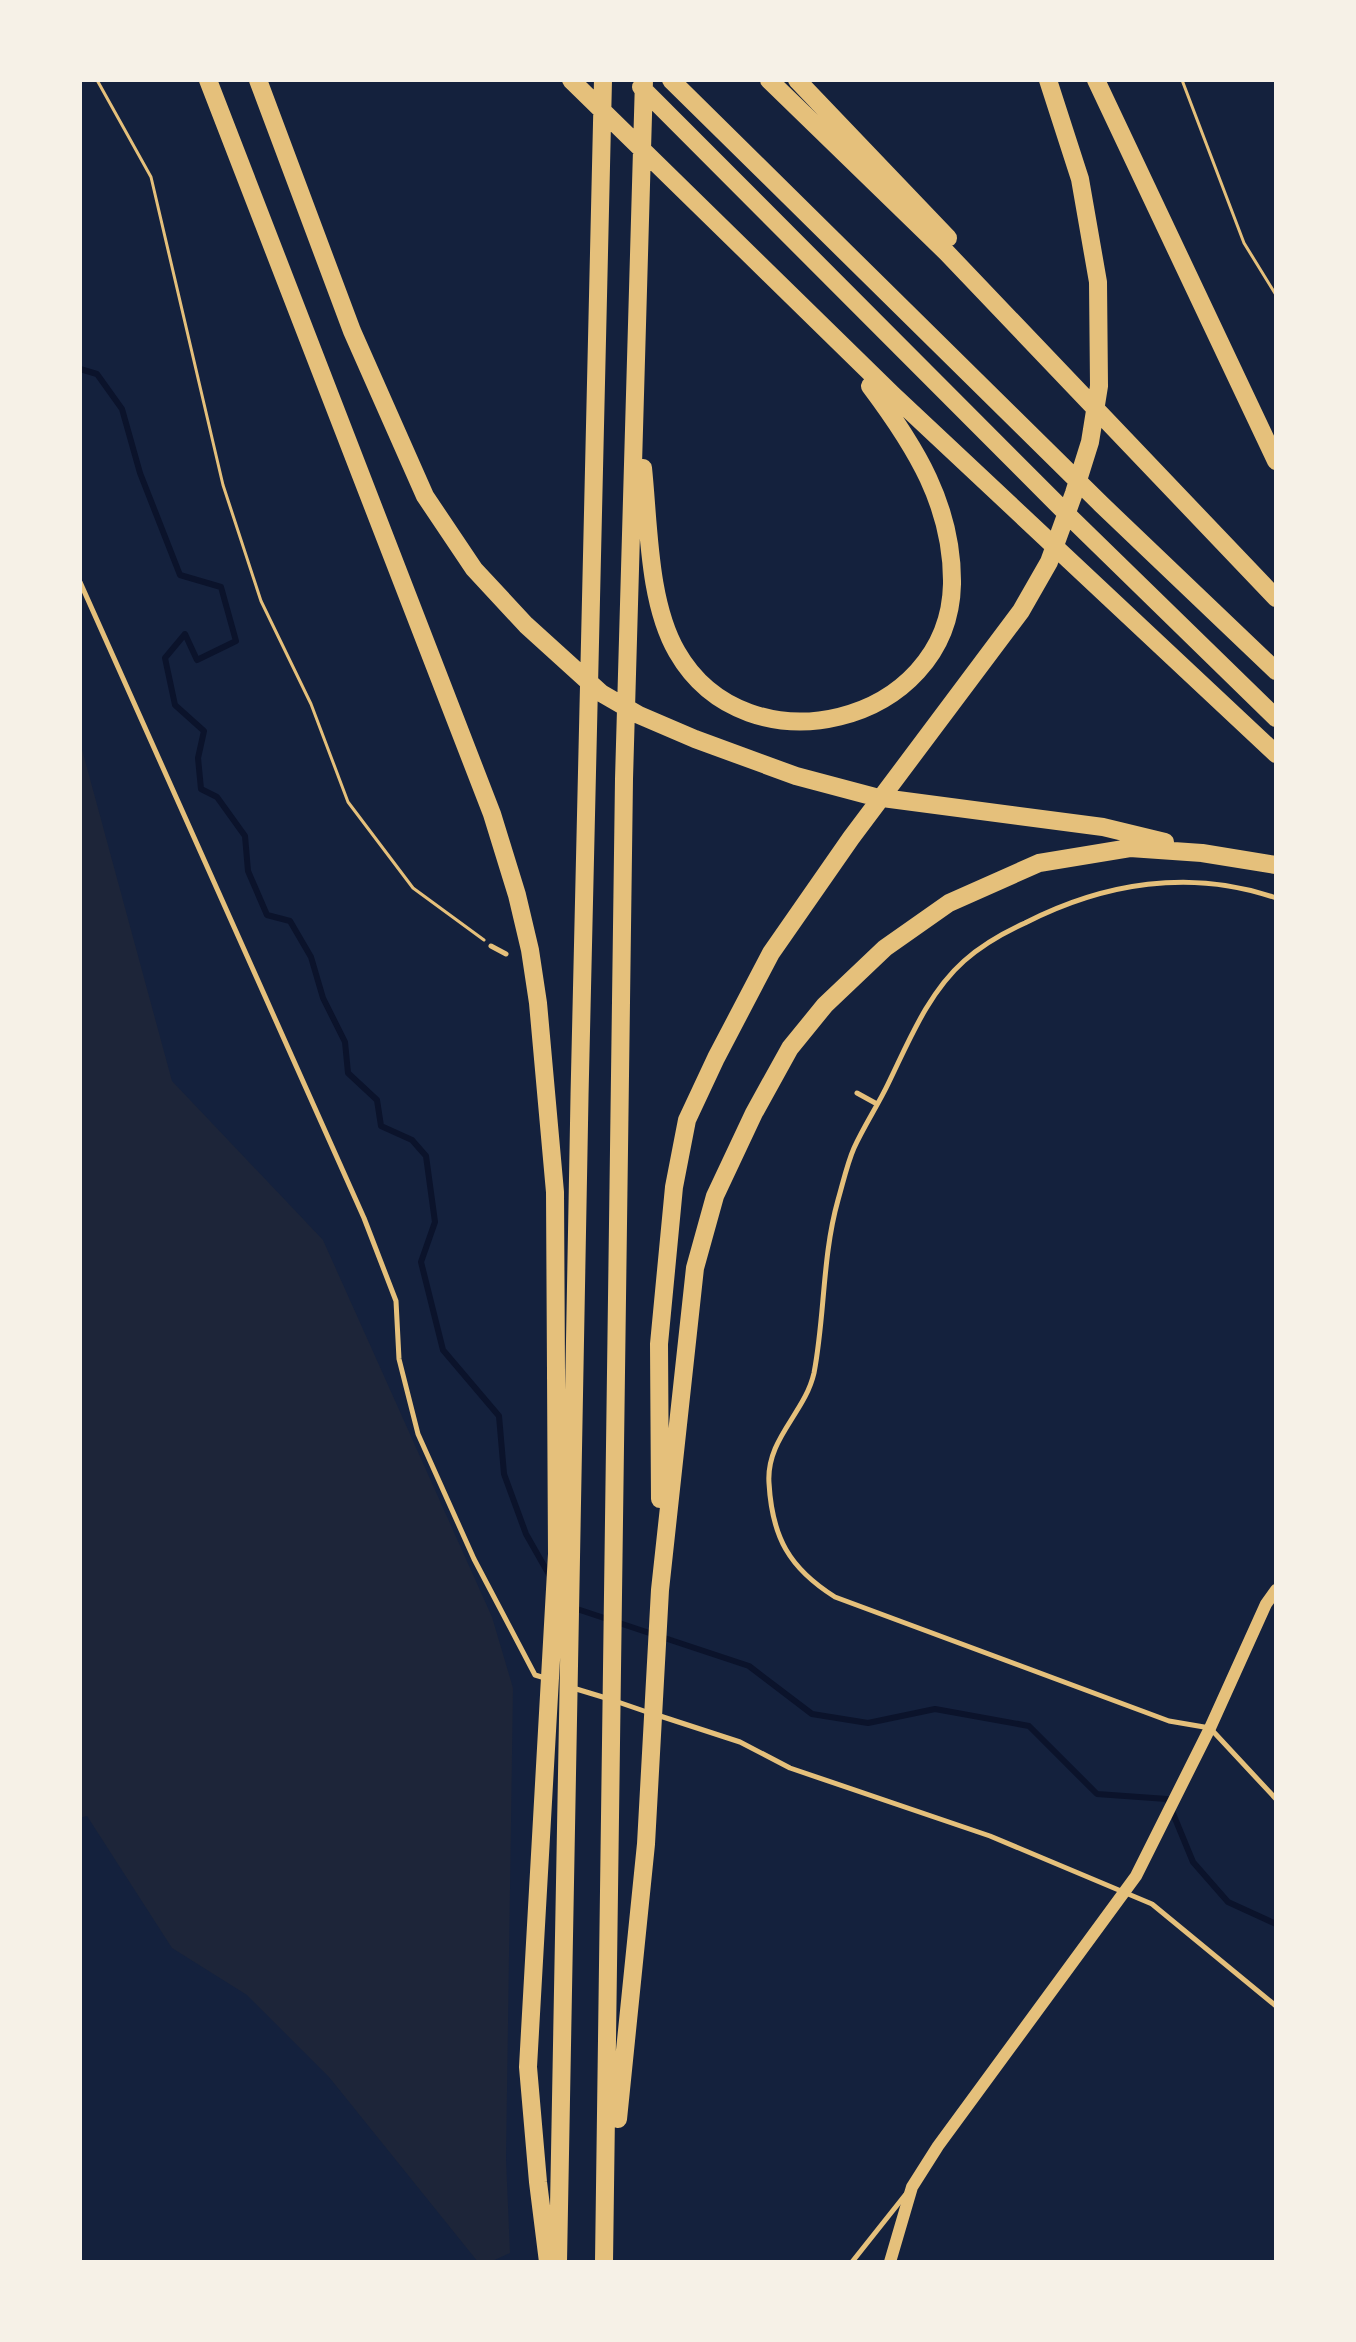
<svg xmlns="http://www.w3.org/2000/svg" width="1356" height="2342" font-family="Arial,sans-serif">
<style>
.green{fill:#1d2539}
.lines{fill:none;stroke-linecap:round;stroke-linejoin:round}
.stream{stroke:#0b132b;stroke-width:6}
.path{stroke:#e5c07b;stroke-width:3}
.service{stroke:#e5c07b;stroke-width:5}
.tertiary{stroke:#e5c07b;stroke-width:12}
.motorway{stroke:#e5c07b;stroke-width:18}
</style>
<rect width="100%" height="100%" fill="#14213d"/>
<path class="green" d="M80,742L172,1081L323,1240L492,1617L513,1688L506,2159L510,2253L490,2262H478L329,2077L247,1995L172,1948L87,1816L80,1818V1327L82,1319L80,1291Z"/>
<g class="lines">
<path class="stream" d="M80,369L97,374L122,409L140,473L180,575L221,587L236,641L197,660L185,634L165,658L175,705L204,731L198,758L201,789L217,797L245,836L248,871L267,915L290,921L311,957L323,998L345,1042L348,1073L377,1100L381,1126L412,1140L426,1156L435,1222L421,1262L443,1350L499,1416L504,1474L526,1534L551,1578
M574,1608L749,1666L812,1714L868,1723L935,1709L1029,1726L1097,1794L1167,1799L1193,1862L1228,1902L1276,1924"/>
<path class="path" d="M97,80L151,177L223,485L261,601L311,704L348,802L413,888L484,940
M1182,80L1244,243L1276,295"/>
<path class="service" d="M80,582L364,1218L396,1301L399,1359L418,1434L474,1559L535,1675L545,1678
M1276,898C1191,868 1103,883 1025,923C1003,933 982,945 964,961C928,993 909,1041 888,1084C878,1105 864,1126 854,1148C847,1164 843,1183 838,1200C822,1257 825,1316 814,1373C805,1413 766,1439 769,1483C772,1537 789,1568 835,1597L1169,1721L1210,1728L1276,1799
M491,946L506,954
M857,1093L877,1104
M573,1688L606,1698
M615,1701L647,1712
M657,1715L740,1742L790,1768L990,1836L1152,1904L1276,2006
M852,2262L906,2194"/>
<path class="tertiary" d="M890,2262L912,2187L938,2146L1136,1876L1210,1728L1266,1604L1276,1590"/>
<path class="motorway" d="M208,80L492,814L517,895L530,950L538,1003L555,1192L557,1554L528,2067L538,2182L548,2262
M258,80L352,331L425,496L474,569L526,625L601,693L639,715L695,739L796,776L875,797L1103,827L1165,842
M571,80L893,395L1276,754
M671,80L1101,504L1276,671
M769,80L947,253L1276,598
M797,80L948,238
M1096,80L1276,461
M641,87L1072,519L1276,718
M643,468C649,525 648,602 677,652C747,774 949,725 952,584C953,506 915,446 870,386
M660,1499L659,1344L674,1187L687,1120L716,1058L771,953L851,838L1021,611L1049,562L1074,493L1090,442L1099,386L1098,282L1080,179L1048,80
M618,2119L646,1844L660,1590L695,1268L715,1196L754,1113L790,1048L825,1005L885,948L949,903L1039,863L1130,848L1202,853L1276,865
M558,2262C568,1535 586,807 603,80
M604,2262L624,779L644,80"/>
</g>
<rect width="1356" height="2342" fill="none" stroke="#f6f1e7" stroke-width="164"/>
</svg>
